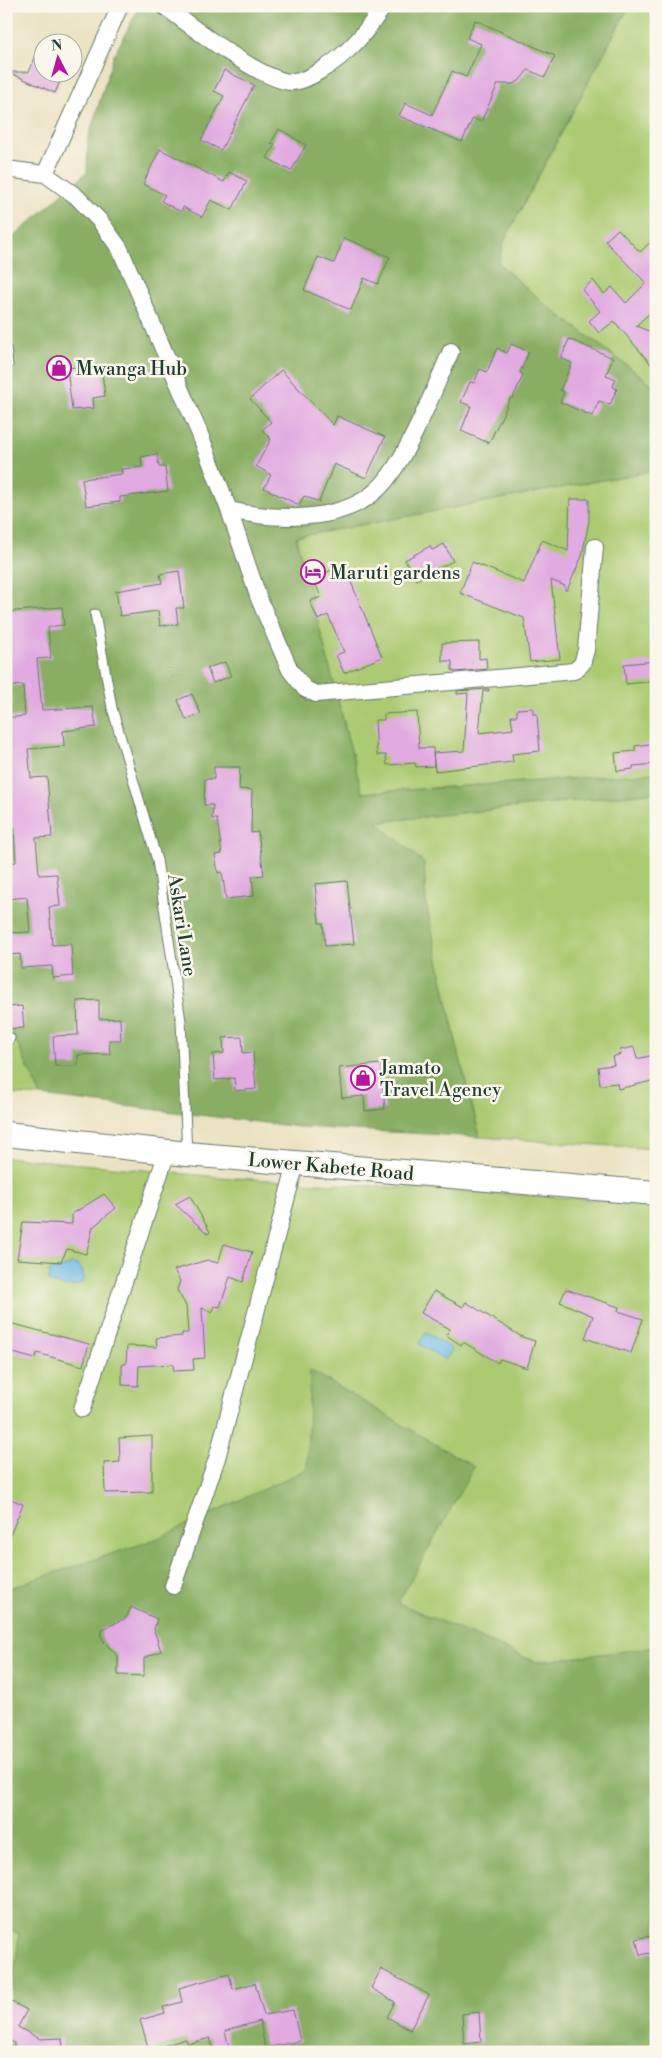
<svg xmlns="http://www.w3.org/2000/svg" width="662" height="2058" font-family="'Libre Bodoni',serif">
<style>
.green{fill:#acca72;stroke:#668453}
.forest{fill:#89ae64;stroke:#54764c}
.water{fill:#6dbbe7;stroke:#467c8e}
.building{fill:#e1aae1}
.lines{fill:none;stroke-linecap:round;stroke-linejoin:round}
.lane-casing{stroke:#676;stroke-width:11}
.street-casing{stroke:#676;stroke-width:18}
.secondary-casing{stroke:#676;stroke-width:26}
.lane{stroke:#fff;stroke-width:9}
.street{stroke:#fff;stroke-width:16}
.secondary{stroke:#fff;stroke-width:24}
.labels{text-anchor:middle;stroke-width:5;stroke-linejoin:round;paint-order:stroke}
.poi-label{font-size:19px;fill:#1f3d34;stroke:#fbf7ec;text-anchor:start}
.street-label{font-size:19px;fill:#1f3d34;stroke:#fbf7ec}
</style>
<rect width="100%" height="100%" fill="#fbf7ec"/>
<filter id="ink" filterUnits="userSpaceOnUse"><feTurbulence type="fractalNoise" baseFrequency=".02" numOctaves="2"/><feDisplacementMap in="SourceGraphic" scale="10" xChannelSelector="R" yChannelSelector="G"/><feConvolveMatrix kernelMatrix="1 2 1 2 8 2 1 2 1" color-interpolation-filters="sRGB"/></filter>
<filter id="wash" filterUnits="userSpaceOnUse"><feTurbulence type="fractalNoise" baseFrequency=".0096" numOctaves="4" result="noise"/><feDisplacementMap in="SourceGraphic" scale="20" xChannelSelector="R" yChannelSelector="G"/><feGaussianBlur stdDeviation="1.12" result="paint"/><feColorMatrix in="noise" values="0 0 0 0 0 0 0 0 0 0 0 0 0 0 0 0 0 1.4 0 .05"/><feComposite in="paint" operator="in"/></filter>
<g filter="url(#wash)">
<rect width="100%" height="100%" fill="#ebe2c2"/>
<path class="green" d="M629,6H656V387L547,306L498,263L505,239Z
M656,470V773L362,793L296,537Z
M656,792V1149L480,1137L457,1047L426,904L424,863L376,822Z
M6,1019L41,1096L6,1094Z
M6,1157L219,1177L656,1203V2052H6Z"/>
<path class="forest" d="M140,6H629L505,239L498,263L547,306L656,387V470L296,537L362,793L656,773V792L377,822L424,863L426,904L457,1047L480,1137L299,1127L41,1096L6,1019V238L10,240L87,172L88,139L114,55Z
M310,1370L474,1467L398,1603L536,1662L656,1647V2052H6L19,1934L6,1929V1589L156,1539L307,1469Z"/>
<path class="water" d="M71,1264L78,1265L82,1270L84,1281C76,1289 59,1287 49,1282L50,1270H59Z
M426,1333L450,1347L451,1352L445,1360L419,1344Z"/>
<g id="blocks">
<path class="building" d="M475,20L555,56L545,77L528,70L519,81L513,84H498L481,122L473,118L462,142L399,116L405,103L432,115L452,71L466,77L481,44L467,38Z
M42,41V72H64L55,93L8,72H29Z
M224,70L254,85L221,150L201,140L224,96L214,91Z
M279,129L306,145L291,171L267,158L275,144L271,143Z
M160,149L224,182L229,172L247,181L232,210L211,200L202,217L183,207L181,212L161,201L165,195L143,184Z
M618,229L640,252L656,237V307L636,326L656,334V370L614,321L599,333L589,321L600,311L582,290L593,280L604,294L612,287L626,303L646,283L605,241Z
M344,238L390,257L378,284L364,278L351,310L304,290L318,257L334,263Z
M569,339L613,358L606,375L616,379L613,387L617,389L610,405L599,401L592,416L560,402L564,392L560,390L572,363L561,358Z
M511,344L529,352L520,372L523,375L513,398L511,397L489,443L461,431L471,406L461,402L470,382L474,383L480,369L487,372L497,348L507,353Z
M101,365L105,396L93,398L94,408L72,410L67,368Z
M281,370L333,425L337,416L385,437L366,478L334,464L319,502L304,496L299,505L264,488L271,475L256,466L271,439L262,430L271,422L250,399Z
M157,454L159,467H165L168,491L120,497V502L86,506L82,479L122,474L121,469L142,467L141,457Z
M570,499H589V521L582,556L567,590H565V586L551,580L560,659L530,662L524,618L460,593L472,562L524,583L542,540L568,551Z
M444,544L453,561L416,580L405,560L430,546L432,550Z
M344,565L382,657L344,673L336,655L344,652L328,615L318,620L310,601L321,597L313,578Z
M179,571L184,608H176L178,624L160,626L158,611L120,616L116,591L162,583L160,574Z
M62,607L64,625L48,627L51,658L37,659L42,710L93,707L96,727L63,731L64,746L28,749L31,778L47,777L52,837L36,838L39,875L57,874L60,906L49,907L52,945L71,944L73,976L53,978L52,966L21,968L20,954L9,955L7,933L30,932L27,897L7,899L6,863L16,862L14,828L6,829V793L8,792L6,718L25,716L23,685L6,687V612Z
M479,642V659L486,658L487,669L455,672L452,670V661H442V643Z
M656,661V681L626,684L624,664Z
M225,662L231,676L213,683L207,668Z
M489,689V691H483L479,733L513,729L511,716H517V709L533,708V714H537L540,751L512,754L513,762L435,771L433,753L464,751L468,693L457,694V691Z
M192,694L201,714L186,720L178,700Z
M417,712L419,748H433L434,766L416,767L415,763L387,765L386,755H377L375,720H384V714Z
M656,743V764L633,766V769L617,771L615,753L635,751V746Z
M214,767H240L239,789L252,790L251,833L258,832L264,875L252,876L254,896L226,899L222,872L218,873L215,855L222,854L217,819H212L213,805H204L205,779H214Z
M347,881L354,944L325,946L323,923H319L315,884Z
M99,1000V1019L120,1018L121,1040H109L110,1054L78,1055V1066H55L53,1036L78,1035L77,1001Z
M22,1006L24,1028L6,1029V1007Z
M242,1037L243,1053L253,1052L256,1089L235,1091L234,1078L215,1080L213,1054L224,1053L223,1038Z
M634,1047L637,1059L654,1055L656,1080L618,1089L617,1083L600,1085L598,1067L614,1065L612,1057L621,1054L620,1050Z
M381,1064L385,1109L365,1111L364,1096L342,1098L339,1068Z
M104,1194L116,1208L93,1227L86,1254L67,1249L61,1262L17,1259L23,1222L72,1224V1214Z
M190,1196L210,1232L208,1234L175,1204Z
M224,1244L252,1252L243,1282L230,1277L220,1307L215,1306L212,1313L202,1308L205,1358L193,1359L194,1370L174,1371L173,1364L139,1366L138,1386L122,1385V1364H126L127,1346L157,1347L156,1338L182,1336V1333H188L186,1306L177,1290L180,1281L174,1270L207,1260L218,1263Z
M566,1289L619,1307L618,1311L643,1319L631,1353L585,1338L593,1316L560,1302Z
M434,1291L463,1307L466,1302L522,1337L535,1341L527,1368L500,1359L498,1363L463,1342L461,1345L446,1335L450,1329L421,1313Z
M6,1322L89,1344L83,1366L37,1353L35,1359L6,1351Z
M152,1436V1492L105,1493L104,1463L120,1462L119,1438Z
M6,1497L23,1504L6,1545Z
M131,1607L157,1619L154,1630L161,1651L144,1658V1676L118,1675V1656L105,1643L101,1636V1630L126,1618Z
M656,1935V1952L640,1955L636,1939Z
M381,1969L429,1995L410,2030L387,2017L395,2002L371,1988Z
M229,1974L233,1989L255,1983L264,2015L293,2010L300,2041L265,2048L260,2021L225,2031L230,2052H214L210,2038L188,2044L186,2039L149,2050L140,2020L165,2013L163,2007L182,2002L179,1988Z
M6,1999L27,2010L18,2027L40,2039L62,2038L63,2050L66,2052H14V2043L11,2041L6,2050Z
M479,2012L481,2042L464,2044L462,2014Z"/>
</g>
</g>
<g filter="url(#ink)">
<use href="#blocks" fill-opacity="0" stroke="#676" stroke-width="1"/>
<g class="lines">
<defs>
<path id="lane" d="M6,349L8,365
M95,614L112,708L157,860L181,1021L187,1153
M6,1044L10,1038"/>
<path id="street" d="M164,6C189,25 263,82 292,82C302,82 312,76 320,71C350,53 364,34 384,6
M6,169L45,174L120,6
M45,174L76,196L100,221L120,249L199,432L229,510C274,520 341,524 378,489C407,461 434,389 451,351
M229,510L259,599L290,670L305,689L316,694L574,671L582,664L586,650L595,547
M82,1409L167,1152
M173,1586L217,1458L296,1163"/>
<path id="secondary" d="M6,1134L187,1154L656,1193"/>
</defs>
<use href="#lane" class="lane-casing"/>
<use href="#street" class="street-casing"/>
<use href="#secondary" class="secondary-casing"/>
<use href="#lane" class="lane"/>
<use href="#street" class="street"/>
<use href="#secondary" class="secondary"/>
</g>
</g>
<defs>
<symbol id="shop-ring" viewBox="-11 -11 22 22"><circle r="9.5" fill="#fbf7ec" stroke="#b5179e" stroke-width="1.5"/><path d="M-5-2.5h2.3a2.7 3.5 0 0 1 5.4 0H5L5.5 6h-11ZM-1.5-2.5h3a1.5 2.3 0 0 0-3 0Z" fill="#b5179e"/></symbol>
<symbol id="hotel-ring" viewBox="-11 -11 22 22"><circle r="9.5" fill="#fbf7ec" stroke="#b5179e" stroke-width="1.5"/><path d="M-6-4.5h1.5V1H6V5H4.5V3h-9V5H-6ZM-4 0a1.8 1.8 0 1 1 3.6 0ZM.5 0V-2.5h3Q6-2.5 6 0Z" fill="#b5179e"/></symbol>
</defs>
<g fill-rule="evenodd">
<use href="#shop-ring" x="45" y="354" width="28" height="28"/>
<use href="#hotel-ring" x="299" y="558" width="28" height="28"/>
<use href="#shop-ring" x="349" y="1064" width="28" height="28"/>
</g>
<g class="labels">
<g class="poi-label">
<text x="76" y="375">Mwanga Hub</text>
<text x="330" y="579">Maruti gardens</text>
<text x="380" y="1074">Jamato<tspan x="380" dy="22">Travel Agency</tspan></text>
</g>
<g class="street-label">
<text transform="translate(183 925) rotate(81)" y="7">Askari Lane</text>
<text transform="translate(331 1166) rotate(5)" y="7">Lower Kabete Road</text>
</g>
</g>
<rect width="662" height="2058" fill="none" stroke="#fbf7ec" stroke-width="25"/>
<g transform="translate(58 58) rotate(354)"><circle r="24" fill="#fbf7ec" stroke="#a3ada2"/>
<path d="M0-4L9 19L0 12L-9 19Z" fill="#b5179e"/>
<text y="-8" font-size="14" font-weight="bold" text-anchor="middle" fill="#1f3d34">N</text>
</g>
</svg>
